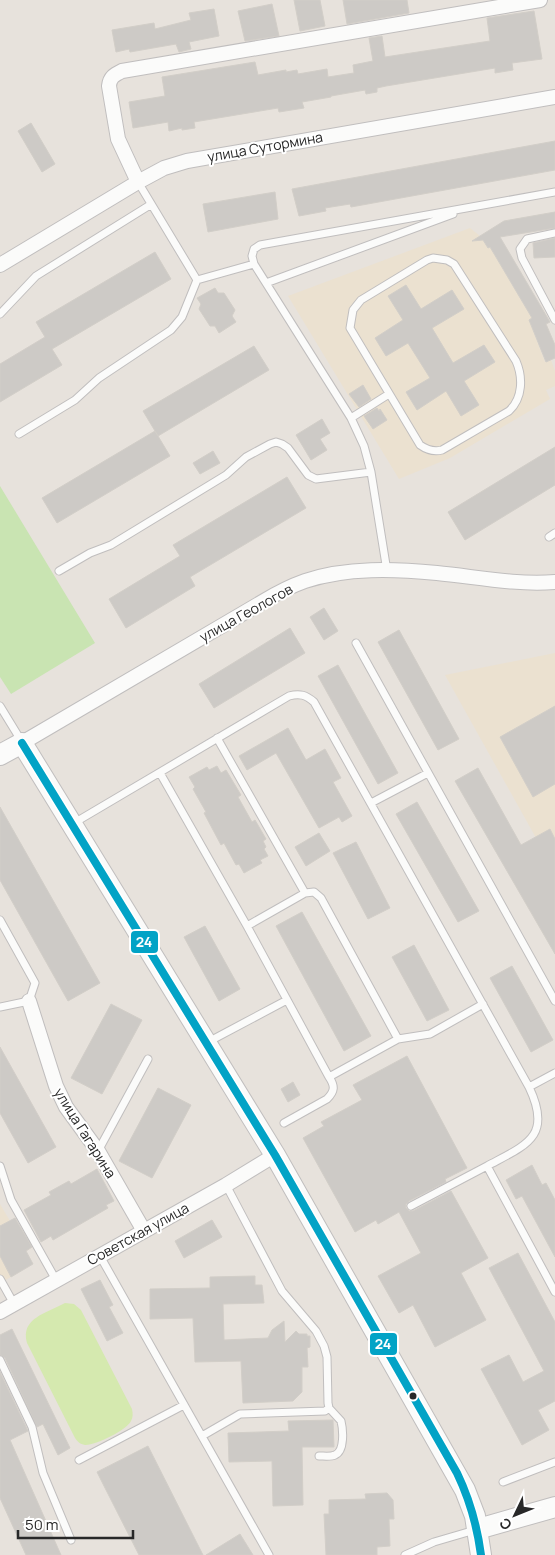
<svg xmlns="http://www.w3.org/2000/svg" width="555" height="1555" font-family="Manrope,sans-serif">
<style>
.education{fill:#ebe1d0}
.green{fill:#c9e4b2}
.pitch{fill:#d5e9af}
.building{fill:#cdcac6;stroke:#d2cec8}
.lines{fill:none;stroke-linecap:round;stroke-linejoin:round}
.lane-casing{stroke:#c0bebe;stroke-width:9}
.street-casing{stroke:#c0bebe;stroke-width:16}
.secondary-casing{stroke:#c0bebe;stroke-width:22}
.lane{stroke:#fbfbfa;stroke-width:7}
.street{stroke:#fbfbfa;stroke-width:14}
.secondary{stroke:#fbfbfa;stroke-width:20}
.bus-1-casing{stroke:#fff;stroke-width:11}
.bus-1{stroke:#02a3c6;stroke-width:8}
.bus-dot{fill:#282828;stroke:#fff;stroke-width:2}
.labels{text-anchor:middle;stroke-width:4;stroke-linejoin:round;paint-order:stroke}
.street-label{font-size:14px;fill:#282828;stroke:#fff}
.line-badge{stroke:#fff;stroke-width:2}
.badge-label{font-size:14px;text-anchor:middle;font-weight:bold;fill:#fff}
</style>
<rect width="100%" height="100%" fill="#e7e2dc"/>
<path class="education" d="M470,228L480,236L488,248L490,247L532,318L529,320L545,362L551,360L555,371V386L546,390L550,399L450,458L399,479L288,296Z
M555,653V872L445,675Z
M0,1204L10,1221L0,1226Z
M0,1256L11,1277L0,1283Z"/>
<path class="green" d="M0,486L95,643L11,694L0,677Z"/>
<path class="pitch" d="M65,1303L74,1304L81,1310L132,1409C133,1414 133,1417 131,1421C127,1430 94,1446 85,1445C80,1444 78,1442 75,1438L27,1343C20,1318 47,1313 65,1303Z"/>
<path class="building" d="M294,0H320L325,26L300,31Z
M343,0H407L409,13L347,24Z
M272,4L279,36L245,41L238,11Z
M214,9L219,36L189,42L191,49L179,52L176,44L130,52L129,49L116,52L112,30L154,23L155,29L191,20L189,13Z
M534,11L542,59L512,63L513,70L495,73V68L386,86L377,88V92L366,94L365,90L331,96V97L302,102L304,108L279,112L278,108L194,122L195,128L182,130V128L169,131L168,122L133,128L129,102L165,96L162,77L255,62L258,75L286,70V72L297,70L298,74L327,69L328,77L354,73L353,65L373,61L369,38L382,36L385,57L490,41L487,18Z
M31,123L55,164L42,172L18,131Z
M555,141V170L500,180L351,207L350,204L325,208L326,211L299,216L292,189Z
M275,192L278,219L208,232L203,204Z
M555,212V228L500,237L550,322L546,324L555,345V358L546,362L529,320L532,318L490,247L488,248L483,240L472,241L504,221Z
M555,238V257L534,258L533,243Z
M155,252L171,279L52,349L62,365L0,402V364L45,337L36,322Z
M406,285L421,309L452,290L464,309L432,328L453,363L484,345L495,362L464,381L479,405L461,416L446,391L417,410L406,392L430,378L408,343L386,356L375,338L403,320L388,296Z
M215,288L218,293H224L235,310L232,316L236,322L219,333L215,326H210L199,309L201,304L197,298Z
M254,346L269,370L158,436L143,411Z
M363,385L371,399L359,407L349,394Z
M377,408L379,411L380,409L387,420L373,429L364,416Z
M322,419L330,433L320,439L327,450L311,460L296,435Z
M155,431L170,456L57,523L42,498Z
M555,447V485L465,540L448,512Z
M213,451L220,463L200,474L193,463Z
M287,477L306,508L190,577L195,586L126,628L109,599L180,556L173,545Z
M324,608L338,631L324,640L310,617Z
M290,628L305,653L214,708L199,684Z
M399,630L459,739L438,750L378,642Z
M338,665L398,773L378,784L318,676Z
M555,706V784L533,797L500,737Z
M288,728L306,760L325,749L341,778L333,782L352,816L342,822L339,817L319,828L276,753L247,770L239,756Z
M217,766L221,773L226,770L241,795L238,797L252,822L255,820L266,839L263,841L266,847L264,849L268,856L260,860L262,863L244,873L239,864L236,865L224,843L221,845L204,813L206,812L193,789L195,787L189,777L207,767L209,770Z
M478,768L521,845L550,829L555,839V954L455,781Z
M417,802L479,911L458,922L396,814Z
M0,807L100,983L68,1001L0,880Z
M319,833L330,851L306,866L295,847Z
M356,842L390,908L368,919L333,853Z
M302,912L371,1036L344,1051L276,926Z
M205,926L240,989L219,1001L184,937Z
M414,945L449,1010L427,1021L392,957Z
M512,966L553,1040L531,1052L490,978Z
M111,1004L142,1020L102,1094L71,1078Z
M0,1047L56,1147L28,1163L0,1113Z
M407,1056L467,1168L445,1179L446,1182L409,1201L406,1204V1208L409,1211H413L451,1191L488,1258L461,1273L486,1320L435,1347L413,1305L399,1313L378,1276L421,1253L399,1212L378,1224L376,1220L355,1232L303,1138L324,1126L321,1122L362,1100L353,1085Z
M293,1082L300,1095L288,1102L281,1089Z
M158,1088L191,1105L152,1178L119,1161Z
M532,1165L542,1185L546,1183L555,1200V1257L522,1196L516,1199L506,1180Z
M97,1169L114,1201L106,1205L108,1208L53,1240L51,1236L41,1242L24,1210L51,1195L49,1192L69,1181L71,1184Z
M15,1218L32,1247L26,1251L33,1264L11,1277L0,1256V1226Z
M212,1220L222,1237L184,1258L175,1241Z
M518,1253L555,1322V1401L538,1410L549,1430L522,1445L481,1369L509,1355L523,1382L544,1371L489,1268Z
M255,1276V1285H262L264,1303L223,1304L224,1340L268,1338L272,1330L284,1321L285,1342L296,1331L299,1334H307V1336H310V1347L307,1348L308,1367H302V1392L293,1401L243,1403L241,1361L195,1362L193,1318L150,1319V1289L210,1288V1277Z
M100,1280L113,1305L109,1307L123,1333L107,1341L81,1289Z
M12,1329L70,1448L58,1455L43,1424L37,1427L5,1358L0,1355V1335Z
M0,1372L28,1431L10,1440L61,1555H26L0,1498Z
M333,1420L334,1447H302L303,1505L273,1506L272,1461L229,1462L228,1433L289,1431L288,1421Z
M148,1446L203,1555H139L105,1488L97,1472Z
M387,1493L393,1500L394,1519H389L390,1546L377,1547V1555H326L324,1514H329V1500L366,1499L365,1494Z
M240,1534L253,1555H206Z"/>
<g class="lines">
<defs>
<path id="lane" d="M138,182L197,280
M555,233L527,239L520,249L522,258L555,320
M433,258L447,260L454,264L516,361C523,377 523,398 509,411L442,450C434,452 427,450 420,445L350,328L353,310L361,300L427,260Z
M266,283L453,214
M0,314L36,276L150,205
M351,418L389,394
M19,434L75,400L99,378L171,330L182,317L197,280L254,264
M549,537L555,533
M59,571L90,553L111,545L226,475L246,457L270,444L276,442L282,444L288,448L308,475L316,479L371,472
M387,571L371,472L364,446L351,418L254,264L252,256L254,249L260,245L555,192
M356,643L555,1001
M0,706L22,742
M217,738L305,893
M160,773L247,926L329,1077L398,1039L430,1034L483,1004
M371,803L428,773
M74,823L289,696C300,693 306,695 314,702L529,1087L555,1073
M0,920L35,983L29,1001L0,1007
M247,926L305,893L314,892L321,898L398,1039
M208,1042L287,1000
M529,1087C553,1137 526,1145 487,1166L555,1292
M284,1123L327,1099C335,1091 335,1086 329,1077
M98,1151L148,1059
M0,1166L11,1200L56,1280
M226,1185L282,1291L316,1331L324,1346L327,1357L328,1403L329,1408L341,1421C343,1429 345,1451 335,1455C331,1457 324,1456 319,1456
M411,1206L487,1166
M100,1256L269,1555
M0,1279L14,1304
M0,1360L32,1427L43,1473L71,1540
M202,1436L240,1414L325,1411L329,1408
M79,1460L184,1405
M503,1482L555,1462
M405,1555L434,1542L475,1530"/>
<path id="street" d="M138,182L118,139L109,86C110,77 114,75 122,71L540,0
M0,265L138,182L164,168L187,161L555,97
M22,743L264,601C277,593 291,586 305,581C347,567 395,569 437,573C477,577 515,585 555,582
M29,1001L56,1086L66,1107L98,1151L144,1231
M0,1312L226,1185L275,1155"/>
<path id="secondary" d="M0,755L22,743L275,1155L465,1490L475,1516L481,1555
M478,1529L555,1507"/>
</defs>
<use href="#lane" class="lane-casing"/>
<use href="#street" class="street-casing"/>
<use href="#secondary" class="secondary-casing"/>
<use href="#lane" class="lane"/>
<use href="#street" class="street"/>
<use href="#secondary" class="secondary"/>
<defs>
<path id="bus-1" d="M22,743L275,1155L457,1473C470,1500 477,1525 481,1555"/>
</defs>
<use href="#bus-1" class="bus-1-casing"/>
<use href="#bus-1" class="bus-1"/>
</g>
<circle class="bus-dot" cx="413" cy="1396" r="4.5"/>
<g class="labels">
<g class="street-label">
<text transform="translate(265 147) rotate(-10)" y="5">улица Сутормина</text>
<text transform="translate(246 613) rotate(-29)" y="5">улица Геологов</text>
<text transform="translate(85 1133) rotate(58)" y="5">улица Гагарина</text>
<text transform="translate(138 1234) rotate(-29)" y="5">Советская улица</text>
</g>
</g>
<g class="line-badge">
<rect x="130" y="930" width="29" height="24" rx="5" fill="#02a3c6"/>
<rect x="369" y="1332" width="29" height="24" rx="5" fill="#02a3c6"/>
</g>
<g class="badge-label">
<text x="144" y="947">24</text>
<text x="383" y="1349">24</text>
</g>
<g transform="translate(515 1515) rotate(227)" stroke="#ffffff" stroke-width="4" paint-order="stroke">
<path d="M0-4L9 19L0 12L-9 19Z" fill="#282828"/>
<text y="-8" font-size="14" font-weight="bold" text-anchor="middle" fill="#282828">С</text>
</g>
<path d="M18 1530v8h115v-8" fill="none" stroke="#282828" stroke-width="2.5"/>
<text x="25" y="1530" font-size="15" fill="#282828" stroke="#ffffff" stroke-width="4" paint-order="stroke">50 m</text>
</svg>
